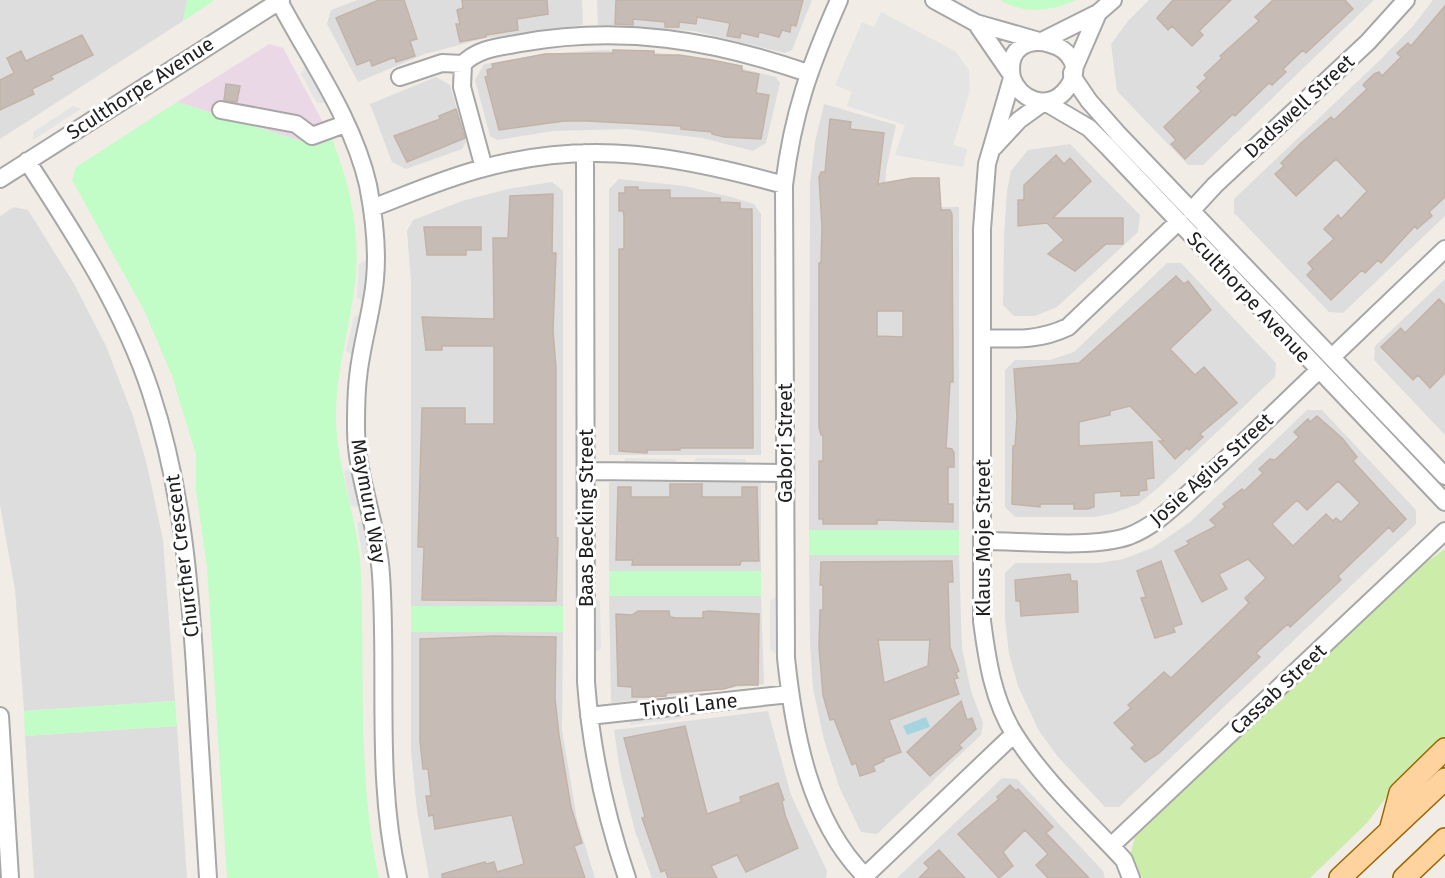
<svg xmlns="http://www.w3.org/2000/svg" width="1445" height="878" font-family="'Fira Sans',sans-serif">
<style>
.residential{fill:#dedddd}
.industrial{fill:#ead8e7}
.grass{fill:#ccedaa}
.park{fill:#c2fcc6}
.parking{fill:#e4e4e4}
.water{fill:#a5d4e0}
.building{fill:#c6bcb5;stroke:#c3b3a7;stroke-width:1.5;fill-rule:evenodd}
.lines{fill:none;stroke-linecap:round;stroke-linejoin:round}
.minor-casing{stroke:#a7a7a7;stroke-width:20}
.major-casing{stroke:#9c6600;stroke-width:24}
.minor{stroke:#fff;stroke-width:16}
.major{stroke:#ffd39d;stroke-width:21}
.labels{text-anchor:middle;stroke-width:6;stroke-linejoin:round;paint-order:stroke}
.street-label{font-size:20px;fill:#202020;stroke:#fff}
</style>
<rect width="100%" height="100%" fill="#f1ede6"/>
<path class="residential" d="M0,0H187L183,21L0,139Z
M357,0H582L583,25L486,38L425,54L358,82L327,24L331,10Z
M597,0H812L792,50L785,53L694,31L598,25Z
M1149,0H1374L1203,165H1188L1117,91L1111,44L1128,21Z
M1433,0H1445V216L1343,313L1329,312L1234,213V199L1381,59L1413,26Z
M602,50L653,52L710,60L776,77L780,83L766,143L753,151L702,138L627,129L553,131L497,140L490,136L475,80L484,64L544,54Z
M436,77L450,85L466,142L462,149L406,169L392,162L370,104Z
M824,104L896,125L886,170L884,208L959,207V530H809L810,183L815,142Z
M1070,144L1140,215L1138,232L1057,307L1035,316H1014L1003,305L1004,236L1007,191L1011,171L1028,150Z
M619,179L685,186L731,197L754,204L761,214V455H609V189Z
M552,182L563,191V606H411V282L407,231L413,220L462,201L508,189Z
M14,207L28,210L73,282L106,346L133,416L147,465L163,540L175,701L24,711L15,590L0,505V216Z
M1167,263H1181L1276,363L1275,377L1158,488L1138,504L1114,513L1095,517H1015L1005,507V370L1015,360H1050L1074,352Z
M1445,279V435L1374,360L1375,346Z
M1307,410H1322L1416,510V524L1119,807H1105L1058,757L1039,731L1018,686L1009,654L1005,619V573L1015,563H1099L1123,559L1152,548L1190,522Z
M609,482H761V571H609Z
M809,555H959L962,648L971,691L983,723L981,735L877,834L861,832L840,789L824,740L813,688L810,643Z
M609,596H761L764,684L611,703Z
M411,632H563L562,730L577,819L595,878H429L417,811L411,751Z
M768,711L791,795L827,871L826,878H652L635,831L620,771L614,730Z
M177,726L187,878H34L25,736Z
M1002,778L1017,779L1103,871L1105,878H897Z"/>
<path class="industrial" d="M269,44L283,48L332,139L317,146L177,102Z"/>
<path class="grass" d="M1445,549V737L1397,783L1367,823L1310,878H1142L1131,852L1135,837L1415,570Z"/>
<path class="park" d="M187,0H215L183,21Z
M1000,0H1076C1050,12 1024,14 1000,0Z
M177,102L317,146L332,139C351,186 362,240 354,291C348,334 335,377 336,421C338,474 359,522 361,574C365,676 357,778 379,878H227L207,567L196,490V455L172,376L145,312L72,180L76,167Z
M809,530H959V555H809Z
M609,571H761V596H609Z
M411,606H563V632H411Z
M175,701L177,726L25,736L24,711Z"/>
<path class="parking" d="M881,12L955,51L969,70L970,91L953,145L967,149L963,167L895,155L905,125L847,106L852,92L835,85L862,22L874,27Z
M305,66L325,103H317L301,74Z
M73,106L81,109L33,140V132Z
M366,260L365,282L363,303L357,297L359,264Z
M361,315L352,356L346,350L354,317Z
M626,458L675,459L678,465H622Z
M696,458L745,459L747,464L692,465Z
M350,467L354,488L359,507L351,506L347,489L344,472Z
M363,519L367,540L370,561L363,558L357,524Z
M776,597V654L770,650V601Z
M594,598L600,601L601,649L594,653Z
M683,713L680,719L631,725L628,719Z"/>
<path class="water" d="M926,717L930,727L907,735L903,726Z"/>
<path class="building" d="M379,0H404L417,39L410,41L415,56L396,62L395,57L372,66L370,60L357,65L336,18Z
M462,0H547L548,14L517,19L518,30L486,35V37L460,42L456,24H460L457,10L463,8Z
M616,0H803L796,26L791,25L790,32L782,30L779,37L759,32L758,37L741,33L740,38L727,36L730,23L697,17L696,24L679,22V27H665V22L633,19V25L615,24Z
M1173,0H1231L1199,31L1203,35L1192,46L1172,26L1168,30L1157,18Z
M1273,0H1345L1353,9L1306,53L1303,50L1283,69L1286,72L1272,85L1269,83L1235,116L1233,114L1185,159L1171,144L1176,140L1164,127L1201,91L1197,87L1207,78L1204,75L1222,58L1220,56L1259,21L1255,17Z
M1445,6V197L1429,212L1432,216L1417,229L1415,226L1381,263L1378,260L1365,273L1362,270L1331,300L1307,275L1313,269L1308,263L1334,239L1324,229L1338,215L1341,219L1367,191L1336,159L1296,196L1275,174L1284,166L1281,163L1300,144L1331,117L1334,120L1367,89L1363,85L1374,74L1379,72L1382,76L1401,57L1397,53L1408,43L1411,46Z
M82,35L93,55L51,76L53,79L32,89L34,94L0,110V80L14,73L7,58L21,51L26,61Z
M613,50L654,51V55H679L712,60L742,66V71L759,74L756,93L769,95L761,139L724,137L712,134V132L681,129V126L587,121H564L499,130L485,77L488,76L487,70L493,68L492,64L545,54L613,53Z
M226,84L240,86L237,102L224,100Z
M456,109L465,138L407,162L394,136L440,119L439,116Z
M830,119L851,122L850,129L884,133L878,184L912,178H939L941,210H950L952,214L953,382H950L946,448L952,449L954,453V467H948V504H953V522L877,520V524H823V519H819V461H823V435H821L819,427V263H821L822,227L819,177L821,172H825ZM877,311H903V337L877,336Z
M1056,155L1064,164L1070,158L1091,181L1053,218H1123V244H1106L1075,271L1048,254L1064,240L1047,223L1018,226V200H1024V185Z
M625,187H638V190H670V198H720V202L740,203V209H752L753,448H680V450H647V453L619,451V249H624V215L623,211H619V193H625Z
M553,194L552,253H556L553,331L556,368V538H558L556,601L422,600L424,547H418L422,408H465V424H494V346H442V350H426L422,317L494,319L493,238H508L510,196Z
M424,227H481V250H466V255H427Z
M1176,276L1184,284L1188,281L1211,310L1170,349L1195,375L1204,367L1237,403L1200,434L1203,437L1189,450L1187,448L1175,459L1159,441H1164L1130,406L1110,411V415L1079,422V446L1152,442L1154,478L1146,479L1147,490L1139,491V495L1121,496V491L1094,493V507L1088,509H1074V504H1040V507L1012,504L1013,446H1015L1017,417L1014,369L1079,363Z
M1439,299L1445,305V373L1430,388L1418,375L1413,380L1381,347L1401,328L1405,333Z
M1317,416L1342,438L1357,457L1353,461L1406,519L1393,532L1389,527L1338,576L1341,580L1290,627L1288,624L1280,631L1256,653L1260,657L1158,754L1145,762L1131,748L1135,745L1114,723L1131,708L1128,705L1164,672L1171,678L1219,632L1249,603L1245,598L1266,578L1248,559L1219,574L1227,589L1202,602L1175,551L1189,544L1187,541L1216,526L1210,520L1225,507L1223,504L1242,489L1244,491L1263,473L1259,469L1270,459L1275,460L1299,437L1294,432L1308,419L1310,422ZM1338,481L1360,503L1341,522L1336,518L1333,521L1326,514L1293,546L1272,524L1297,500L1307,510Z
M670,484H702V497H742V487H757L759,561H741L740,565H632L633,560H616L618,487H631V497H670Z
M952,561L953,582H948L950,647L959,671L956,673L958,678L954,679L959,694L889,720L901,752L883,759L884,761L873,766L875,771L860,776L856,763L852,765L834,719L830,720L823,695L819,647L820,610H823V585H820L821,562ZM878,640H930L928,666L884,683Z
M1161,561L1182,624L1173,627L1175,632L1155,638L1141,598L1146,597L1137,571Z
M1070,574L1071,581H1077L1078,612L1021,616L1020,601H1016L1015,580Z
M638,611H669L670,617L677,618H703V612L709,611L759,614L758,685H737L724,689L666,693V696L653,697H632V687L618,686L616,614L632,615Z
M495,636L556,637L555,698L559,735L571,807L582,843L574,846L585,878H442V874L485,862L486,864L494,862L497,872L524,864L512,815L435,829L433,815L429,816L426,796H431L428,769H423L420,741V639Z
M961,701L967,720L972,718L976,729L959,745L962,748L930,776L907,752Z
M685,726L707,814L741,802L740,797L778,783L784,800L782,801L785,815L798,848L746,872L737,855L711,866L717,878H668L665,870L661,872L642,818L645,817L624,738Z
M1010,785L1016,791L1018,789L1053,827L1046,833L1089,878H1048L1036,865L1048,854L1025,830L1003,852L1013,866L999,878L958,834L999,799L997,797Z
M939,850L965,878H919L929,868L924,863Z"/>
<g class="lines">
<defs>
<path id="minor" d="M839,0C810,66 793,112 784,185L786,658C794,733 809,820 865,876
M934,0L976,23L1039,41
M279,1C310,60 353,119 368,185C374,216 378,248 375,279C372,313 361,345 358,378C356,394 356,411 356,428C356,478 378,525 381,575C388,678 375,775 398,878
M976,23L1011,74
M1042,41L1098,13L1113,0
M1072,73L1098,13
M1072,76L1089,101L1119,135L1445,476
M400,77L442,63L463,64
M1012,78C1020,99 1046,111 1064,92C1107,45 1000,15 1012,78L987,164L982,229V621C987,659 993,701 1015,735C1044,781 1087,820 1124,860L1131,878
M1045,102L1089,128L1108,147L1445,502
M221,110L296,124L312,136L345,124
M994,147L1019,120L1044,102
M585,153L586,682C591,750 605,814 627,878
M27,161C74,233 124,310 151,393C182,487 190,585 196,683C200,748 204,813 208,878
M484,168L462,87L463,64C478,48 500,47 521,43C622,25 712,40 808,73
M0,179L281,0
M372,208C409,194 445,178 484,168C590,139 680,156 784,185
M1191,211L1215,185L1368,42L1406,0
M982,338C1014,339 1039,341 1068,327L1178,222
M1332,357L1445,249
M586,471L785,473
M983,541C1023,541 1092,549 1129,536C1157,525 1177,503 1199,484C1240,447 1279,408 1319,370
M0,716L10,878
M589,716L790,694
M1111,846L1445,531
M863,878L1014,734"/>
<path id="major" d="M1390,831L1400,793L1445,749
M1340,878L1445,779
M1404,878L1445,839"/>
</defs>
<use href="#minor" class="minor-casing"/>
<use href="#major" class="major-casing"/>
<use href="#minor" class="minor"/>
<use href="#major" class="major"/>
</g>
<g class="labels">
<g class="street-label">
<text transform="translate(140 88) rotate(-33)" y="7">Sculthorpe Avenue</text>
<text transform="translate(1299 106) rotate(-43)" y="7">Dadswell Street</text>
<text transform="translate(1249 297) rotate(47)" y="7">Sculthorpe Avenue</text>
<text transform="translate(785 443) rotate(-90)" y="7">Gabori Street</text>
<text transform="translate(1211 469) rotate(-42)" y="7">Josie Agius Street</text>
<text transform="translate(369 501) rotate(80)" y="7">Maymuru Way</text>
<text transform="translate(586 518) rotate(-90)" y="7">Baas Becking Street</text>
<text transform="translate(983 538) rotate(-90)" y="7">Klaus Moje Street</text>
<text transform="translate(182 556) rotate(-97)" y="7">Churcher Crescent</text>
<text transform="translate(1278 689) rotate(-43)" y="7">Cassab Street</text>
<text transform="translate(689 705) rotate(-6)" y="7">Tivoli Lane</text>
</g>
</g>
</svg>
